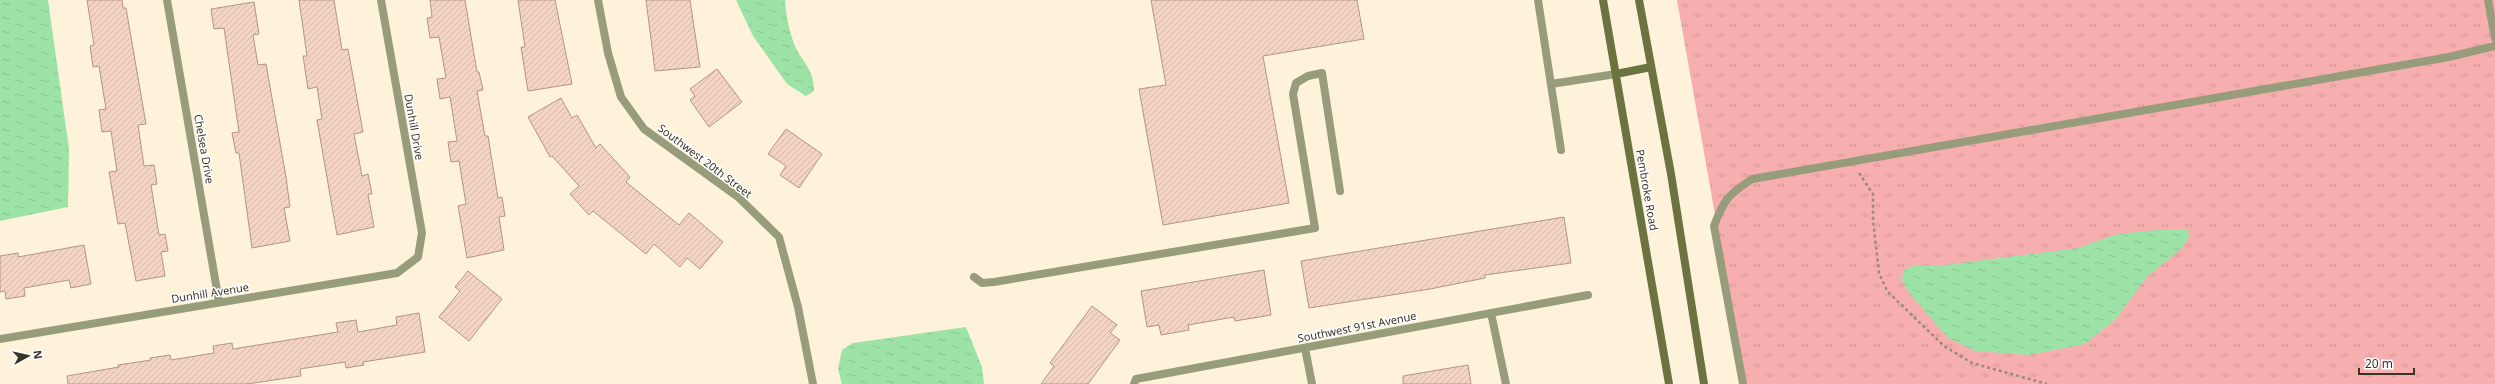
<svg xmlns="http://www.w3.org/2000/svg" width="2495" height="384" font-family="'Noto Sans',sans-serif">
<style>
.grass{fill:url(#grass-tufts)}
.water{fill:url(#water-ripples)}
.building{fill:url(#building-hatch);stroke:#b39584}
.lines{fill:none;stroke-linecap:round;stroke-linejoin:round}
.path{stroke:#958c7a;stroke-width:2.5;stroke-dasharray:3 3;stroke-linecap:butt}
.lane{stroke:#979d7b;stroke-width:8}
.street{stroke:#979d7b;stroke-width:8}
.secondary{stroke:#6b7340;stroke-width:8}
.labels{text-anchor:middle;stroke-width:3;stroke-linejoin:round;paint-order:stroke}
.street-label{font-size:11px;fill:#3a3428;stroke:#fff}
</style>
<defs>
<pattern id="grass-tufts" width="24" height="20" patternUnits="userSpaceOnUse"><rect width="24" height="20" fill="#f7aeae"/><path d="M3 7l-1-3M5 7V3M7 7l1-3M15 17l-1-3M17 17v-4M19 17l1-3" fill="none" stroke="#d49696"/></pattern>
<pattern id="water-ripples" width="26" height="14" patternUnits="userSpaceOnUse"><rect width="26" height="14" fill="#9de3a8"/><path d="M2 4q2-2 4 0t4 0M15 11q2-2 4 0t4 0" fill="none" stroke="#88c391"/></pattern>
<pattern id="building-hatch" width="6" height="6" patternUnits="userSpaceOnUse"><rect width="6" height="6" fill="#f4d4c2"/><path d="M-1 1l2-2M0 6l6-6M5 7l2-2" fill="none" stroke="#d2b7a7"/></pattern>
</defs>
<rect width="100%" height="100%" fill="#fff2da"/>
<path class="grass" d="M1677,0H2495V384H1745Z"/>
<path class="water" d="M0,0H48L69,149L68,207L0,221Z
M736,0H785C786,16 789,31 795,46C803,64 814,68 814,91L806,96L787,84L753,36Z
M2168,229H2188L2189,237L2181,249L2147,277L2116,319L2085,344L2029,355L1975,351L1948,338L1911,295L1902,281L1903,271L1912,266L1945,265L2078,248L2117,234Z
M966,327L982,367L984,384H842L838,369L842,350L853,343Z"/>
<path class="building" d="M87,0H122L123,8H126L146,124L138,125L144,166L154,165L157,184L151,185L159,235L165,234L168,251L161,252L165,276L136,281L125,223L118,224L109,172L117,171L111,131L102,132L99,110L106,109L99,66L93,67L90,46L94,45Z
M299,0H334L342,50L348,49L363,132L354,134L362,176L368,174L372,194H368L374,227L337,235L317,120L322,119L317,87L308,89L303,56H307Z
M430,0H465L477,72H479L483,90L477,91L485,136H488L498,198L502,197L505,216L499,217L504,250L467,258L458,206L466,204L459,161L451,162L448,142L457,141L450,97L440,99L437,79L446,78L439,37L430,38L427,18L432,17Z
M518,0H555L572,84L528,91L521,47H525Z
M646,0H690L700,67L655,71Z
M1151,0H1357L1364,39L1263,56L1289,203L1163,225L1139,89L1166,85Z
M254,2L259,34L253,35L258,65L266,64L286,177L290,207L284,208L290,241L252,248L239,153H236L232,133L239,132L224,28L214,29L211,9Z
M717,69L742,102L709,127L690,100L695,96L690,89Z
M561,98L572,118L577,115L596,148L600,144L630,177L626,182L679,225L689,213L723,242L700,269L687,258L680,267L654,244L646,254L593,211L589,215L570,194L579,186L552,156L550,157L528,117Z
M786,129L822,154L799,188L780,175L786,166L768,154Z
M1564,217L1571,263L1485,275V278L1430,289L1309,308L1301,261Z
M84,245L91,284L71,288L69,280L24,288L25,296L6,299L5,291L0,292V256L18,253V257Z
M1264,270L1271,315L1235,321L1234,317L1188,325L1189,330L1161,335L1159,325L1147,327L1141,291Z
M468,271L502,299L469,341L439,317L460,291L455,287Z
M1092,306L1117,325L1110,333L1120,340L1088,384H1041L1054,366L1050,363Z
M419,313L425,352L363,362L364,365L346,368L345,362L300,369L301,376L247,384H68L67,376L119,367L118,365L151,360L150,358L170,355L171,360L214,353L213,346L232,343L233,349L338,332L336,323L356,320L358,332L397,325L396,317Z
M1468,365L1471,384H1403V376Z"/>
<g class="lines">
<path class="path" d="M1859,173L1873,194V220L1879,273L1887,291L1944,346L1972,363L2047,384"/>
<path class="lane" d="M1538,0L1561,150
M1551,84L1616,74
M974,277L982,283L994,282L1315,228L1293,94L1296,83L1308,76L1322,73L1340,191
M1743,384L1714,226C1724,199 1728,195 1752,179L2449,57L2495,46"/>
<path class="street" d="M167,0L219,302
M598,0L608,53L621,97L644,129L738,197L779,237L798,307L813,384
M2488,0L2495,38
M1491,313L1506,384
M0,339L397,273L418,257L422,233L381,0
M1305,348L1312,384
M1134,384L1136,379L1588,295"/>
<path class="secondary" d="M1603,0L1669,384
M1639,0L1671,174L1704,384
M1616,74L1651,67"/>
</g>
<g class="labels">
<g class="street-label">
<text transform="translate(414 127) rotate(80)" y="4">Dunhill Drive</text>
<text transform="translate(204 149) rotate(80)" y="4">Chelsea Drive</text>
<text transform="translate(705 161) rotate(37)" y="4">Southwest 20th Street</text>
<text transform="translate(1647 190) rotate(80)" y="4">Pembroke Road</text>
<text transform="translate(210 293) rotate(-9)" y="4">Dunhill Avenue</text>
<text transform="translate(1357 327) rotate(-11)" y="4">Southwest 91st Avenue</text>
</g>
</g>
<g transform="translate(28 356) rotate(82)" stroke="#ffffff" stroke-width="3" paint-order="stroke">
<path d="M0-3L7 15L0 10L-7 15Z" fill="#3a3428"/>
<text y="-6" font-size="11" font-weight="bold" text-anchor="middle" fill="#3a3428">N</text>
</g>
<path d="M2359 368v6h55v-6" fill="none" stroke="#3a3428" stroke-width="2"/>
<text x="2365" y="368" font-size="12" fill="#3a3428" stroke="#ffffff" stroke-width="3" paint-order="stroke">20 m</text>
</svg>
